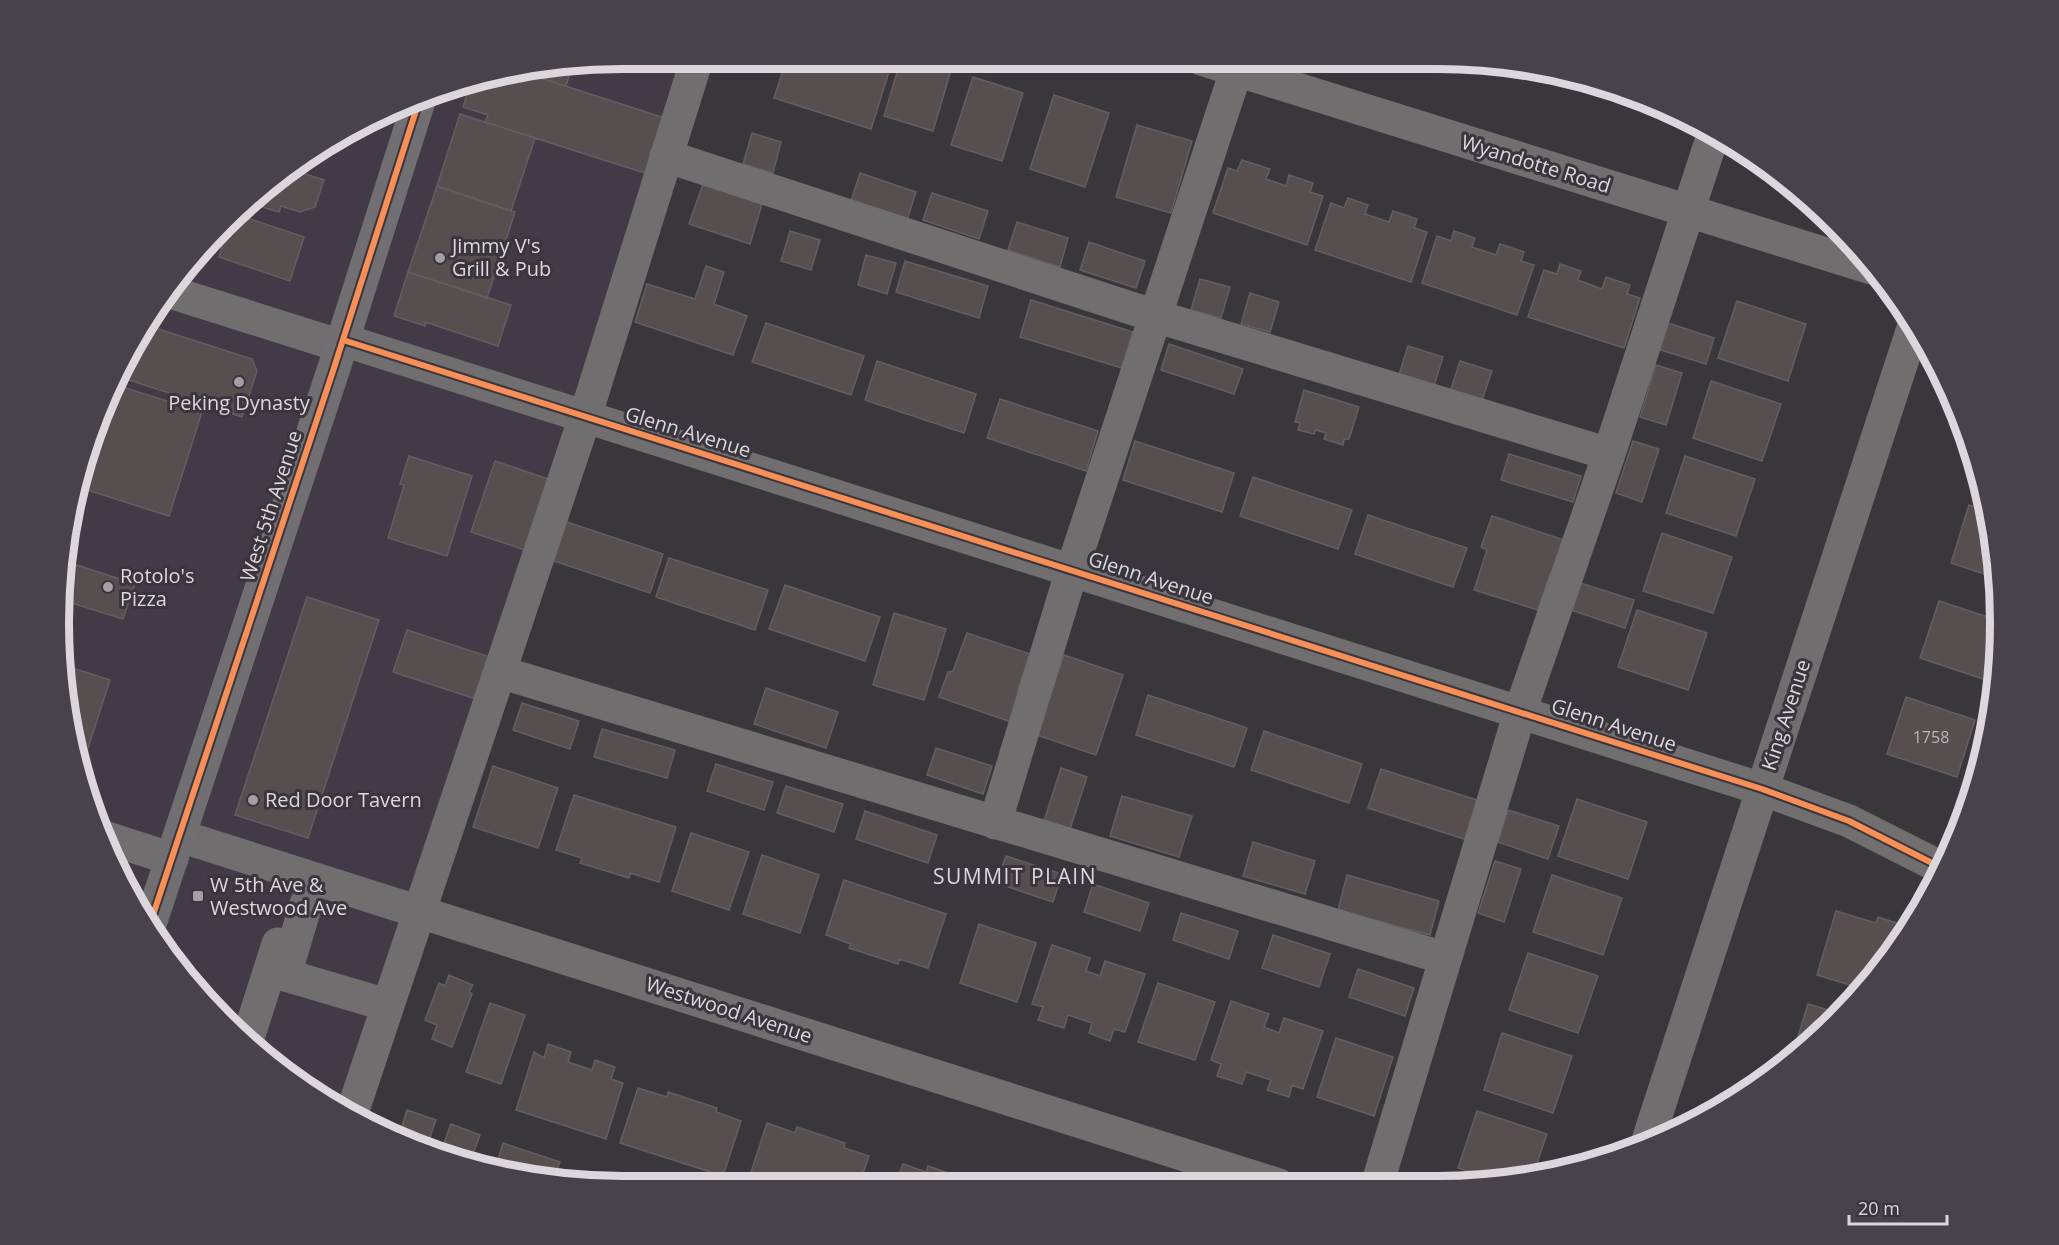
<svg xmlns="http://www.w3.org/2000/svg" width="2059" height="1245" font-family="'Open Sans',sans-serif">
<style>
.built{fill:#423a46}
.building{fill:#574e50;stroke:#635f61;stroke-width:1.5}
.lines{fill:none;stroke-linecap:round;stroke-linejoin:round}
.minor{stroke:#706e6f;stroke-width:33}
.major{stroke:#716f71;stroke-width:33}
.cycleway-casing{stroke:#3b353e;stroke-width:10}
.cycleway{stroke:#f78f57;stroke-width:6}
.poi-dot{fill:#a39fa5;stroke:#3b353e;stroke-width:2}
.labels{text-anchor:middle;stroke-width:6;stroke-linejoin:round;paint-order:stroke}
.number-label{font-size:16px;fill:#bab5ba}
.street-label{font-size:20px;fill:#dbd7dd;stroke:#3b353e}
.poi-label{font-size:20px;fill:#dbd7dd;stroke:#3b353e;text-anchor:start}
.neighbourhood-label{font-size:21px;letter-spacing:1.5px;fill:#dbd7dd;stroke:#3b353e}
.rim{fill:none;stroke:#dbd7dd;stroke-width:8}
</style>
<rect width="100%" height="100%" fill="#3a373c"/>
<path class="built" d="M623,59H699L360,1117L309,1091L175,966L88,803L59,622L88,442L154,309L279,175L442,88Z"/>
<path class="building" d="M778,59H853L850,68L857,71L862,59H893L871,129L774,98L786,61Z
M901,59L954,60L933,131L884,116Z
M572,67L566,86L528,74Z
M528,74L668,119L651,175L485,122L488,115L463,107L470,84Z
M973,77L1023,93L1002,161L951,145Z
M1593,84L1618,89L1633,96Z
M1054,95L1109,113L1085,187L1030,169Z
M460,114L535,138L511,211L437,186Z
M1137,125L1192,141L1171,213L1116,197Z
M752,133L781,142L773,173L743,164Z
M1242,160L1270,169L1266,179L1286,186L1289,175L1313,183L1310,192L1323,196L1307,245L1213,213L1228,168L1237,171Z
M290,169L324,180L315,207L300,212L281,206L279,212L252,204L279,175Z
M860,173L916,192L907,220L851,201Z
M703,184L762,204L750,244L689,224Z
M437,186L515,212L487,298L408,272Z
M932,193L988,211L979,239L923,220Z
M1348,198L1368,205L1365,214L1389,222L1393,211L1417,219L1414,228L1427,232L1411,282L1315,250L1331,203L1344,208Z
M241,216L304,237L290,281L219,257L227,230Z
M1017,222L1068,238L1060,267L1008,250Z
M790,231L820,240L811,270L781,261Z
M1454,231L1475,238L1472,247L1496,255L1500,244L1524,252L1521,261L1534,265L1517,315L1422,283L1437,236L1451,241Z
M1089,242L1145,261L1136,288L1080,270Z
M866,255L896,263L887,294L858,285Z
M905,261L988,286L979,318L896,292Z
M1560,264L1581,271L1578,280L1602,289L1606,277L1630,285L1627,294L1640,298L1624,348L1528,317L1544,270L1557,274Z
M706,266L724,272L714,304L747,316L733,355L635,322L647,284L695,299Z
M408,272L511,305L498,346L425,322V326L394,316Z
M1200,279L1230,287L1221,318L1191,310Z
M1250,293L1279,302L1270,332L1241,324Z
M1031,300L1133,332L1122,368L1020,337Z
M1737,301L1806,324L1788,381L1718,358Z
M1662,321L1714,338L1706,364L1654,348Z
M766,323L864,356L851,395L752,362Z
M146,325L252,359L257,371L242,417L120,377Z
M1169,344L1243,369L1234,394L1161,370Z
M1408,346L1443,357L1433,389L1398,378Z
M877,361L976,394L964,433L865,400Z
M1460,361L1492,371L1481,403L1450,392Z
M1656,365L1682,373L1666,425L1640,417Z
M1711,381L1781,404L1762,461L1693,438Z
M116,385L202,412L169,516L81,488L88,442Z
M1304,390L1359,407L1349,439H1344L1343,445L1324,439L1326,433L1316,430L1314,434L1298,430L1300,423L1295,422Z
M1000,399L1098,431L1086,471L987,438Z
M1135,441L1234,473L1222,512L1123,480Z
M1633,441L1659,449L1642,502L1616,493Z
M1509,454L1581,476L1573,502L1501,480Z
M409,456L472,476L447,556L388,538L404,485L400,484Z
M1685,456L1755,479L1736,536L1666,513Z
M495,461L548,479L525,550L471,532Z
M1253,477L1352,510L1338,549L1240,516Z
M1969,505L1990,512L1996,578L1951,563Z
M1368,515L1467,548L1453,587L1355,554Z
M1492,516L1567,541L1556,576L1550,574L1538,610L1474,590L1487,550L1481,547Z
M564,521L663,554L650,593L551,560Z
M1662,533L1732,557L1713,613L1643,591Z
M669,558L768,590L755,630L656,597Z
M68,562L135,584L123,619L62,600Z
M1577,582L1634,600L1625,628L1568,609Z
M785,585L880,617L865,661L769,629Z
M307,597L379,620L308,838L235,815Z
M1939,601L2000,621L1997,658L1989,681L1920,658Z
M1637,610L1707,633L1688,690L1618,667Z
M894,613L946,629L924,700L873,685Z
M407,630L496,659L482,701L393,672Z
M967,633L1030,654L1017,692L1024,695L1014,723L939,697L948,672L953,671Z
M1064,655L1123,675L1096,755L1037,735Z
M66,666L110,680L82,767Z
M766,688L838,712L826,748L754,724Z
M1148,695L1247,728L1234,767L1136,735Z
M1906,697L1975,720L1957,777L1887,754Z
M522,703L579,721L570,749L513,730Z
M602,729L675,750L667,778L594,757Z
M1264,731L1362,764L1349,803L1251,770Z
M936,748L992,766L983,794L927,775Z
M716,764L773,782L764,810L707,791Z
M493,766L558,788L538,848L473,827Z
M1061,768L1087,777L1070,829L1044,821Z
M1381,769L1480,801L1467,840L1368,808Z
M786,786L843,804L834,832L777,813Z
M574,795L676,827L659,882L630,873L629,878L580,863L582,858L556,850Z
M1122,796L1192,816L1179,857L1110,836Z
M1577,799L1647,822L1628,879L1558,856Z
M1508,810L1559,826L1548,859L1498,842Z
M865,811L937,835L928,863L856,839Z
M691,833L749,852L729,910L672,891Z
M1253,842L1315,861L1305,894L1243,876Z
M762,855L819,875L800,933L743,914Z
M1006,856L1062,874L1053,902L996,883Z
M1495,861L1521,869L1504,922L1478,913Z
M1347,875L1439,901L1430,935L1338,910Z
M1552,875L1622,898L1603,955L1533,932Z
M844,880L946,914L928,968L899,959L898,964L849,948L851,944L826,935Z
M1093,884L1149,903L1140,931L1084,912Z
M1836,911L1876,923L1878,917L1909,927L1905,936L1889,955L1884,953L1880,965L1855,993L1851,992L1853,986L1817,975Z
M1181,913L1238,931L1229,959L1173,940Z
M979,924L1036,943L1017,1002L960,983Z
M1273,935L1330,954L1319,987L1262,968Z
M1052,945L1090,958L1086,971L1100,976L1105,961L1145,974L1125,1032L1114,1029L1110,1041L1089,1033L1092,1023L1068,1015L1064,1028L1038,1020L1043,1007L1032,1004Z
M1528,953L1598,976L1578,1033L1509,1010Z
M1358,969L1414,988L1405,1016L1349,997Z
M449,975L473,985L469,992L472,994L452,1047L432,1039L437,1025L425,1020L439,983L445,986Z
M1158,983L1215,1002L1195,1060L1138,1042Z
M1231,1001L1269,1014L1264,1027L1279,1033L1284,1018L1323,1031L1303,1089L1292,1085L1289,1097L1267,1090L1271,1080L1246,1072L1242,1084L1217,1076L1221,1064L1211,1060Z
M490,1003L525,1015L501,1084L466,1072Z
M1808,1004L1838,1013L1809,1046L1791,1059Z
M1502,1033L1572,1056L1553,1113L1484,1090Z
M1336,1038L1393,1057L1374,1116L1317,1097Z
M548,1044L571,1052L568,1062L592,1070L595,1060L615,1067L611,1079L623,1083L606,1139L516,1110L534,1052L544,1058Z
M638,1088L667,1097L668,1092L717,1108L716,1112L741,1121L723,1176L620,1143Z
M407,1110L436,1120L426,1149L399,1136Z
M1477,1111L1547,1134L1533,1175L1498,1181L1458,1168Z
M767,1123L795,1133L797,1127L845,1143L844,1148L869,1156L859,1185H771L749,1178Z
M451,1124L480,1135L470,1162L440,1154Z
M503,1143L560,1162L554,1179L496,1167Z
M903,1164L926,1172L928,1166L977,1183L976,1185H895Z"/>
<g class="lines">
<path class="minor" d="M1201,59L1871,268
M666,156L1155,316L1609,454
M170,292L341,346
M343,340L1762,789L1849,821L1942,868
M500,672L1444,958
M995,823L1072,570L1240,59
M180,836L1279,1185
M107,838L172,859
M306,904L285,975L387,1005
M249,1035L278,944
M352,1113L585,417L697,59
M1648,1140L1914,325
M1377,1185L1520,712L1609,454L1713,135"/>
<path class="major" d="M151,921L333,371L419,101"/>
<defs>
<path id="cycleway" d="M343,340L1762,789L1849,821L1942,868
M151,921L333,371L419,101"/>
</defs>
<use href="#cycleway" class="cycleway-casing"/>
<use href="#cycleway" class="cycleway"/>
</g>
<g class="poi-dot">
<circle cx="440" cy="258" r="6"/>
<circle cx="239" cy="382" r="6"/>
<circle cx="108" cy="587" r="6"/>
<circle cx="253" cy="800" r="6"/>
<rect x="192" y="890" width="12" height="12" rx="3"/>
</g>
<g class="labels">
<g class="number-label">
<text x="1931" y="743">1758</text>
</g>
<g class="street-label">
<text transform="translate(1536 164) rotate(17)" y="7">Wyandotte Road</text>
<text transform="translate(688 432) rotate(17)" y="7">Glenn Avenue</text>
<text transform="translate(271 506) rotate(-72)" y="7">West 5th Avenue</text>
<text transform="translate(1151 578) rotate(18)" y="7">Glenn Avenue</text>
<text transform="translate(1786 715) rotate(-72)" y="7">King Avenue</text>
<text transform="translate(1614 725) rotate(18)" y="7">Glenn Avenue</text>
<text transform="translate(729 1010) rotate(18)" y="7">Westwood Avenue</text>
</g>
<g class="poi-label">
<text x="452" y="253">Jimmy V's<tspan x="452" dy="23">Grill &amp; Pub</tspan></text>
<text x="239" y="410" text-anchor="middle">Peking Dynasty</text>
<text x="120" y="583">Rotolo's<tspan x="120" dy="23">Pizza</tspan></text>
<text x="265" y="807">Red Door Tavern</text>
<text x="210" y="892">W 5th Ave &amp;<tspan x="210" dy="23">Westwood Ave</tspan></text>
</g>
<g class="neighbourhood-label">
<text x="1015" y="884">SUMMIT PLAIN</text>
</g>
</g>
<path d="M0 0H2059V1245H0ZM622 69H1437A553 553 0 0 1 1990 622V623A553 553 0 0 1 1437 1176H622A553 553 0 0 1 69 623V622A553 553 0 0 1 622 69Z" fill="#48424b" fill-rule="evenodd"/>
<path class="rim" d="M622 69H1437A553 553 0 0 1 1990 622V623A553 553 0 0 1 1437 1176H622A553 553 0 0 1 69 623V622A553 553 0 0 1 622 69Z"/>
<path d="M1849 1215v9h98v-9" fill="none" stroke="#dbd7dd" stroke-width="3"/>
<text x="1858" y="1215" font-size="18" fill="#dbd7dd" stroke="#3b353e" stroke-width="4.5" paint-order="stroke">20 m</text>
</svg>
